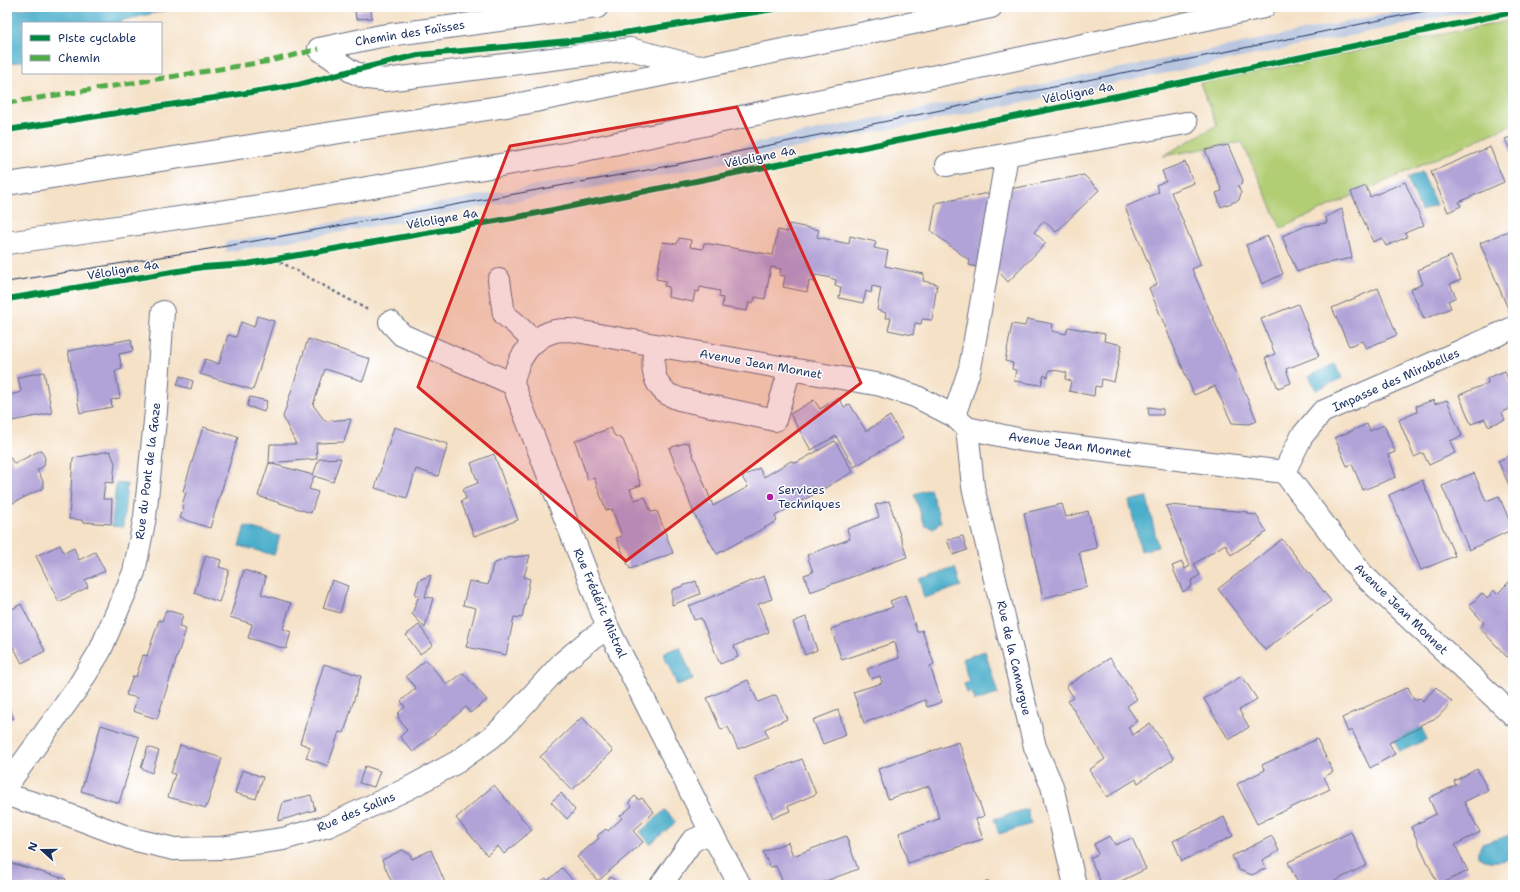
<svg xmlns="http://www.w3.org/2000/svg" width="1520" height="892" font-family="'Shantell Sans',sans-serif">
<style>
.industrial{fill:#b7c5de}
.green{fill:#b2ce74;stroke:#667e69}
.water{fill:#4cafcb;stroke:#346f94}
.building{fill:#b1a2d7}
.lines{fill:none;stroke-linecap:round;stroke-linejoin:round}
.minor-casing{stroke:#676d82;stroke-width:24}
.highway-casing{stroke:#676d82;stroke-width:24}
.path{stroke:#676d82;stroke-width:2.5;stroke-dasharray:3 3;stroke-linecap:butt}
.minor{stroke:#fff;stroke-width:22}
.highway{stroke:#fff;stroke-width:22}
.tram{stroke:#1b2f5e;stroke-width:1}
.quiet{stroke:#52ab49;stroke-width:5;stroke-dasharray:10 5;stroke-linecap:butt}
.cycleway-casing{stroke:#fff;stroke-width:8}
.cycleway{stroke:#00873e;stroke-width:6}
.marked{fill:#d62828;fill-opacity:0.2;stroke:#d62828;stroke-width:3;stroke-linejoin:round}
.poi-dot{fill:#b5179e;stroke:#fff;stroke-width:1.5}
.labels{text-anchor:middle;stroke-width:3;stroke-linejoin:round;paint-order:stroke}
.street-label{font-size:12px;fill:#1b2f5e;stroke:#fff}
.poi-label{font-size:12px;fill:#1b2f5e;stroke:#fff;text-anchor:start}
</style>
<rect width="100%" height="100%" fill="#fff"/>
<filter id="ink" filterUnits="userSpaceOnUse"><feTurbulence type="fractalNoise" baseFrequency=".025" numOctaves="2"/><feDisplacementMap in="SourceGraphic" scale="8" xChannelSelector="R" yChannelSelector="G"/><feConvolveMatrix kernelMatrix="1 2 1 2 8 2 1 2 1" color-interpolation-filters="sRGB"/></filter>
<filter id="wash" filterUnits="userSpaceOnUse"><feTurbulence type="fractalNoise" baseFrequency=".012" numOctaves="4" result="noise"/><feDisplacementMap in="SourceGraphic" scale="16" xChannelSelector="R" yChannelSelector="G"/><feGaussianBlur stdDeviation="0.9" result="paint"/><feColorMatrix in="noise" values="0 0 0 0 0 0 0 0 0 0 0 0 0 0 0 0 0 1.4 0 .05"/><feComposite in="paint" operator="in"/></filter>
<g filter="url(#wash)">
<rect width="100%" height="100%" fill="#f5e1c6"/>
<path class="industrial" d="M1419,7H1492L655,177L226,252V242L652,164Z"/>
<path class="green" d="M1513,20V124L1281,228L1242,142L1163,156L1217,125L1200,83Z"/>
<path class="water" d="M33,7H181L124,20L121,23H23V61L7,64V11Z
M1422,172L1436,205L1421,211L1407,178Z
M1335,364L1342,378L1316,390L1309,376Z
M116,483L127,484L123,527L112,526Z
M930,489L941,522L938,523L936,527L933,528L925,526L914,494Z
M1147,497L1158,547L1141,551L1129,501Z
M245,526L280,536L274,555L239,546Z
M955,568L961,586L924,598L919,579Z
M680,647L693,679L677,685L663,653Z
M985,651L998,694L975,701L972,692L967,693L964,684L969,682L962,659Z
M1421,727L1427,739L1400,752L1394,740Z
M1027,809L1031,824L999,834L994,819Z
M665,810L676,822L650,844L640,832Z
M1513,834V858C1502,863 1468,865 1482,844Z"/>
<g id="blocks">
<path class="building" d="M371,9L372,18L356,19L355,11Z
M1513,136V157L1505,139Z
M1228,145L1243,180L1241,185L1238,186L1241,193L1239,200L1221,207L1216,193L1222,191L1205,150Z
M1490,147L1504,182L1459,202L1461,206L1448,212L1431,172Z
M1185,162L1194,183L1171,192L1201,265L1192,269L1257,421L1249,424L1232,423L1215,386L1194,395L1149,288L1157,284L1125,207L1159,192L1156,185L1166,181L1162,171Z
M1084,175L1099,190L1056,232L1044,221L1034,232L1046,243L1008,282L1000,273L969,265L970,261L931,231L936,203Z
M1405,182L1424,225L1405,233L1407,237L1386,246L1382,238L1373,242L1351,192L1366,186L1370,197Z
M1342,209L1352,258L1313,266L1297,272L1282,236L1306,226L1327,223L1326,217Z
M789,224L819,230L817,237L849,244L850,236L876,242L874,248L888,251L885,266L924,274L923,281L937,284L932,320L922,319L921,324L915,323L913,335L888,330L891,318H885L886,313L877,310L881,288L872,286L871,293L866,291L863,303L839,298L841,287L835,286L836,280L827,277L815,275V282L809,281L807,292L783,287L785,276L779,275L781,269L771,267L765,299L755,297L753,303L749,302L747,311L722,307L723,298L719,297L720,291L700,287L699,292L695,291L693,302L668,297L669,287L664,286L666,281L656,279L663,242L677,244L679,238L691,240L690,247L703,249L704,243L773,255L778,230L788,232Z
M1513,229V275L1510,276L1513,284V310L1509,311L1480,243Z
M1268,236L1283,274L1262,284L1246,245Z
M1451,256L1461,280L1450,284L1456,297L1448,301L1451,308L1424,319L1411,289L1423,284L1418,270Z
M1378,288L1397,335L1366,348L1362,341L1349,346L1332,308Z
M1298,304L1319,356L1286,369L1291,383L1278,388L1265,358L1275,354L1261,319Z
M257,316L274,321L253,390L200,374L205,359L219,364L228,335L236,337L241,322L254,327Z
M1027,319L1053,324L1052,331L1066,334L1068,327L1105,334L1104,341L1122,345L1114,382L1102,379L1101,387L1095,386L1094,396L1069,391L1071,381L1065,379L1067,373L1060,371L1049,370L1048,377L1044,375L1041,385L1014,381L1016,370L1012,369L1013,363L1005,361L1012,324L1025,326Z
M131,339L133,351L119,354L122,369L115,371L120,398L111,400L112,407L80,413L68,351Z
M308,339L370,359L363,381L325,369L313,405L325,421L351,419L344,442L316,443L317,459L269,463L270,444H296L283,417Z
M1505,371L1513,393V407L1502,412L1505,420L1488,426L1485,419L1471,424L1459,395L1488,383L1487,378Z
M44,372L52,413L12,421L10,415L7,416V396L21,392L18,377Z
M180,376L193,381L191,389L177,385Z
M250,397L267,401L264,412L247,406Z
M839,398L844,407L850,404L866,431L890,416L903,438L854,467L836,436L811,450L790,414L814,400L820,409Z
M1434,400L1435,404L1447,400L1462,436L1450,441L1455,453L1429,465L1423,453L1414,457L1399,420L1417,412L1416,406Z
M1148,407L1163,409V415H1149Z
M1367,424L1370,431L1384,425L1395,452L1388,455L1396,477L1363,490L1352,464L1347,466L1335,438Z
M203,427L238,437L210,528L180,518L184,506L182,505L186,492L183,491Z
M394,427L448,444L438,476L416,469L407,498L375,488Z
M611,428L614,435L623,440L641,485L630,489L634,500L645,497L651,512L657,511L673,553L630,569L616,538L622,536L612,509L606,510L594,478L588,480L575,441Z
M835,441L853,472L775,516L777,521L717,554L695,516L669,448L688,442L713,506L748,487L742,477L759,468L764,477L791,461L796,463Z
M41,450L45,458L44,466L37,470L43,481V488L9,505L7,501V454H8L14,464Z
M110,451L115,463L113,483L105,482L103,499H112L111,524L82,522V520L69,519L73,458Z
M494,454L518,520L474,536L461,501L466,499L463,489L478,483L471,463Z
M1513,454V494L1498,461Z
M341,458L333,482L314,476L309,489L318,492L311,513L258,496L269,463L313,475L319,459Z
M1474,473L1486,501L1499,496L1513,529L1469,550L1442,486Z
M1422,480L1455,556L1421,570L1389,495Z
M889,501L907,557L810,592L804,575L813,572L807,555L850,539L847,529L879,517L875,505Z
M1062,504L1066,517L1088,511L1097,548L1079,552L1087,587L1043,598L1024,513Z
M1170,505L1248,512V514L1256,515L1267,532L1231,555L1225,544L1194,564L1200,575L1191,581L1192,586L1183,592L1172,566L1182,562L1185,569L1190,566L1166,506Z
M963,536L967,550L953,555L947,540Z
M1282,539L1331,601L1265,650L1218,589Z
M60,545L64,553L74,548L79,560L95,552L105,571L85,580L88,587L59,602L36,556Z
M206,555L221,560L219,567L229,570L219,602L194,593Z
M530,555L524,577L530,579L522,618L514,617L506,655L466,647L476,608L463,605L469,581L488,585L493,564L508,558Z
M244,570L266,577L261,594L291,603L283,629L291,632L286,649L248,638L252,624L230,617Z
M431,575L425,597L433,598L425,628L412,614L419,595H415L419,580Z
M764,576L772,599L758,604L769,632L734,646L738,657L720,664L701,618L694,620L689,606Z
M1513,578V651L1507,657L1480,628L1484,623L1469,606L1482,593L1487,599L1494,590L1497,594Z
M332,580L348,586L340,613L323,608Z
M696,581L700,594L672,605V590Z
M905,595L917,632L922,630L934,664L930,666L942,702L927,707L925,700L864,723L853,692L882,683L880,676L871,679L867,669L899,658L895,642L842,660L831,629L893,607L890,601Z
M21,604L45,651L22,663L14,648L7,652V612Z
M166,610L183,615L179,627L186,629L157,719L133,711L137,698L126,695L133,676L136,677L143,655L147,656L159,620L162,621Z
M806,617L817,650L805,655L793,622Z
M419,625L433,645L420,654L406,635Z
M1110,658L1137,699L1127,706L1137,721L1128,727L1133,735L1150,723L1174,759L1138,783L1136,779L1107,797L1089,770L1105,759L1068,701L1074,698L1066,686Z
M426,660L447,685L463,673L487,700L470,713L466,707L413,752L400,737L407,730L399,719L398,715L399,712L405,707L401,701L416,688L406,676Z
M324,664L361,676L344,733L339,732L328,766L306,758L310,747L300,743Z
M1242,676L1257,699L1239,710L1249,727L1229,740L1204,699Z
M748,680L758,702L776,695L787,719L765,729L768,737L738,749L728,727L721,730L707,698Z
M1408,687L1414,700L1420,698L1423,701L1436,687L1452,702L1438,717L1420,725L1421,727L1389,743L1395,754L1370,768L1352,730L1348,732L1342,718Z
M7,704L14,718L7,721Z
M838,710L846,735L823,744L813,720Z
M582,717L613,751L572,790L540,757Z
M101,725L139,737L119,803L81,791Z
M1317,739L1333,772L1324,777L1330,789L1257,824L1237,784L1265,770L1262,765Z
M959,742L984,816L976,819L983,839L908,863L899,833L939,819L935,802L929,786L888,799L878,769Z
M180,745L222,758L206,808L168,797L175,774L171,773Z
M148,747L159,751L152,773L141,768Z
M802,759L816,794L788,806L790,811L773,818L755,777Z
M365,766L380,771L374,787L359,783Z
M1477,769L1488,790L1464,802L1480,832L1455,845L1468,871L1438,885L1411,827L1436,814L1429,798L1456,785L1454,781Z
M242,770L263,777L256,799L235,793Z
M494,785L532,830L504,854L498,846L487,855L456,818Z
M561,793L575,810L567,819L551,802Z
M311,795L315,810L278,821L283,802Z
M635,796L639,800L642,798L654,812L633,831L643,842L598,881L577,857L599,838L597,836L606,829L608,831L622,818L620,816L632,806L629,802Z
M1224,817L1233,836L1182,861L1173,841Z
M1351,832L1367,865L1327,885H1299L1288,862Z
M846,836L858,869L815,885H784L776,866L770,867L763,852L788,842L793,856Z
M1110,836L1115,845L1132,838L1146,869L1113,885H1102L1090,858L1098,854L1094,844Z
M1272,836L1279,851L1262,860L1266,868L1252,875L1239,870L1232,856Z
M402,850L410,854L412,859L431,850L446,885H393L382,860Z
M7,862L66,879L64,885H7Z
M562,868L577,885H538L546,878L548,881Z
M610,877L623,885H605Z
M1219,880L1233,885H1217Z
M989,881L990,885H979Z"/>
</g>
</g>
<g filter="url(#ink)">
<use href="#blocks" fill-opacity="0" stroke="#676d82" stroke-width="1"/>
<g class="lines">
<defs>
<path id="minor" d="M319,49L381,36L597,7
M947,165L1186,123
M499,280L504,314L516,324L534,342
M390,322L402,335L513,384
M656,345C652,361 651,380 665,392C668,395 675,397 679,399L775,420L790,369
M954,416L970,368L1007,155
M967,428L973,487L1035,747L1052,786L1075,885
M1284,472L1302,436L1322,412L1513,328
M7,785L78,687L100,651L134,572L145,517L156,411L163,312
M7,795L53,809L132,839L174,849L221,848L283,839L328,826L407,789L457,762L492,737L505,725L562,663L587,642L608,628
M661,885L692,841L711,832
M740,885L711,832L608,628L513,384C516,360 531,337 555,331C560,330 566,330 571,330L881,385L915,396L954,416L967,428L1022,440L1284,472L1362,574L1513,715"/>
<path id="highway" d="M319,49L351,71L367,78L386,80L630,49L695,66
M7,184L525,103L991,7
M7,243L280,203L570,153L1264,7"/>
</defs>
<use href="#minor" class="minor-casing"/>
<use href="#highway" class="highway-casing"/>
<path class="path" d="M275,259L368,310"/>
<use href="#minor" class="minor"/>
<use href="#highway" class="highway"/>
<path class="tram" d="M7,282L227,246L653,169L1444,7"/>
<path class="quiet" d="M7,103L270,61L319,49"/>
<defs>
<path id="cycleway" d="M7,130L298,85L351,71L418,55L579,40L787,7
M7,299L203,267L247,264L513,218L1132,93L1513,12"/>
</defs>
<use href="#cycleway" class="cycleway-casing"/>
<use href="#cycleway" class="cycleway"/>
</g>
</g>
<path class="marked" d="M737,107L861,383L626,561L418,387L510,146Z"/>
<circle class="poi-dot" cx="770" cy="497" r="4"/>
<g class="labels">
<g class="street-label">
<text transform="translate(410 33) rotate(-9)" y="4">Chemin des Faïsses</text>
<text transform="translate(1078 93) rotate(-11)" y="4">Véloligne 4a</text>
<text transform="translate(760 157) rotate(-11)" y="4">Véloligne 4a</text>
<text transform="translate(442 219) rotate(-10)" y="4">Véloligne 4a</text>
<text transform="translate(123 270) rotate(-9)" y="4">Véloligne 4a</text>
<text transform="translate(761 364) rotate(10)" y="4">Avenue Jean Monnet</text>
<text transform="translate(1396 380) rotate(-24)" y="4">Impasse des Mirabelles</text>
<text transform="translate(1070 445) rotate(8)" y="4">Avenue Jean Monnet</text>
<text transform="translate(148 471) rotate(-83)" y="4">Rue du Pont de la Gaze</text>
<text transform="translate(600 603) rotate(67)" y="4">Rue Frédéric Mistral</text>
<text transform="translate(1401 609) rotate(44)" y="4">Avenue Jean Monnet</text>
<text transform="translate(1014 658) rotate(77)" y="4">Rue de la Camargue</text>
<text transform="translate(356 812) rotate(-23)" y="4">Rue des Salins</text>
</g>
<g class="poi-label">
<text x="778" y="494">Services<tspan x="778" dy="14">Techniques</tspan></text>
</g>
</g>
<rect width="1520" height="892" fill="none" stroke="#fff" stroke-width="24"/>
<rect x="22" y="22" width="140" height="52" fill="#ffffff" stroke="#a4acbf"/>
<rect x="30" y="35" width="20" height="6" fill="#00873e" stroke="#a4acbf"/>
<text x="58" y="42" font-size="12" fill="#1b2f5e">Piste cyclable</text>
<rect x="30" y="55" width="20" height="6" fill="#52ab49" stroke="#a4acbf"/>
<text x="58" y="62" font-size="12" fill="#1b2f5e">Chemin</text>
<g transform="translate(42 850) rotate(291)" stroke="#ffffff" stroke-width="3" paint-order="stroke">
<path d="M0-3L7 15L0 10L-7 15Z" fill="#1b2f5e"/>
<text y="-6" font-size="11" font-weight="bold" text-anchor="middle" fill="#1b2f5e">N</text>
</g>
</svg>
